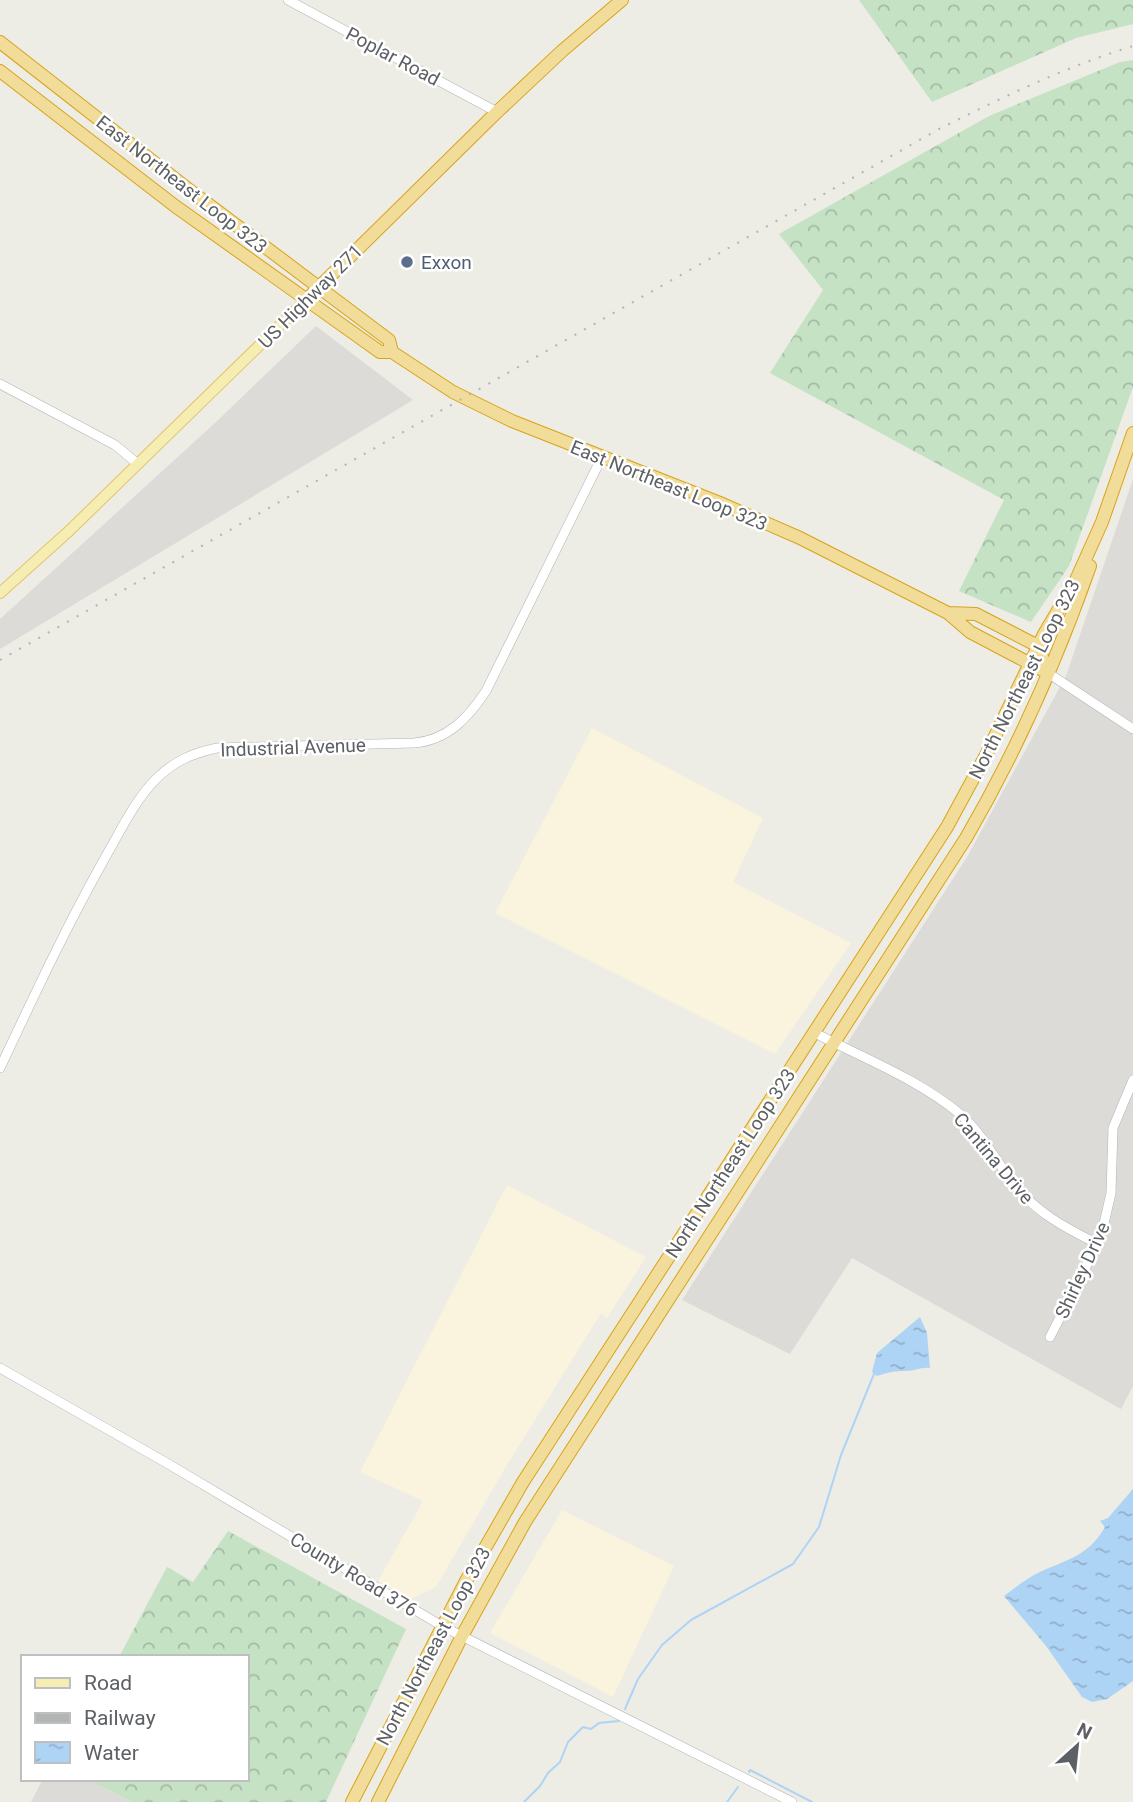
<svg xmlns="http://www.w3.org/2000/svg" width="1133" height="1802" font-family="Roboto,sans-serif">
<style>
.commercial{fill:#faf4de}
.industrial{fill:#dcdbd7}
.forest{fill:url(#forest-crowns)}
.water{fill:url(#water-ripples)}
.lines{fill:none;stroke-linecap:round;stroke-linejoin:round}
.stream{stroke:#aed4f5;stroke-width:2}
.minor-casing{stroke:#b2b5b8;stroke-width:10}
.major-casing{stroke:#e1c46b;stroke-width:12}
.highway-casing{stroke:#d9a31a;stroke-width:14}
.minor{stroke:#fff;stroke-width:9}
.major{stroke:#f6edb2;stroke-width:10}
.highway{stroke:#f1dd99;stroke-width:12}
.rail{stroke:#b3b4b4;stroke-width:2;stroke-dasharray:2 9;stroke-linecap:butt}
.service-dot{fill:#5c6f8a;stroke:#fff;stroke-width:2.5}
.labels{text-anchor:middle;stroke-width:5;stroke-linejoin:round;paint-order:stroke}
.street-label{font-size:19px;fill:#5d6064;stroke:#fff}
.service-label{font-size:19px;fill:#4e5e75;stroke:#fff;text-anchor:start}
</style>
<defs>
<pattern id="forest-crowns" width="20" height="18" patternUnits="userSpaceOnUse" patternTransform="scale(1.75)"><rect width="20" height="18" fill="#c5e2c5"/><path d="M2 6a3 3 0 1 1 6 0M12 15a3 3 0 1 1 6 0" fill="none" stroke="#a3bba4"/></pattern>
<pattern id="water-ripples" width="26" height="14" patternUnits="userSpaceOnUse" patternTransform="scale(1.75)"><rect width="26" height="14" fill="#aed4f5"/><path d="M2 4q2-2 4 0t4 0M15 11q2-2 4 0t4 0" fill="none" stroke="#91afca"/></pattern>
</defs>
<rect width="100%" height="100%" fill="#edece5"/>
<path class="commercial" d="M592,728L763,818L733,882L851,943L775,1054L495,913Z
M507,1185L646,1257L607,1318L601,1313L504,1470L436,1587L411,1599L378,1581L423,1501L360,1472Z
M562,1510L674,1566L613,1697L490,1633Z"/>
<path class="industrial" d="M316,326L413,400L0,649V619L215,423Z
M1133,479V1386L1121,1409L852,1258L790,1354L682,1300L967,857L1066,676Z
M43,1779H88L132,1802H31Z"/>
<path class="forest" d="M859,0H1133V24L1076,38L932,102Z
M1133,60V387L1069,566L1031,622L959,591L1004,500L770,373L823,290L779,234L989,116L1120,62Z
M228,1531L406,1629L326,1802H132L88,1779H247V1657H119L167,1567L193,1582Z"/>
<path class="water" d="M920,1317L927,1333L930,1368C921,1367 915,1371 906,1371C894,1371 889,1372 877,1376L872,1372L877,1353Z
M1133,1489V1681L1107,1699L1092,1702L1082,1697L1046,1646L1004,1596C1016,1587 1028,1577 1042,1571C1069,1559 1089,1555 1105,1527L1100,1521L1108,1518Z"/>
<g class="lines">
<path class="stream" d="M625,1709L638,1679L662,1645L691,1620L793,1564L819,1527L841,1455L874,1374
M749,1772L750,1770L812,1802
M524,1802L540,1786L548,1773L560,1762L568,1742L583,1727L591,1729L599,1723L619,1721
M727,1802L738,1787"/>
<defs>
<path id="minor" d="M288,0L497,112
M0,384L115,445L138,464
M1048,673L1133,729
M815,1033C863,1058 918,1079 960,1114C981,1132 995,1159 1012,1182C1034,1211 1065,1228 1098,1244
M0,1068C34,996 67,925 106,856C121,830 135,800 156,779C174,761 193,753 217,748L414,743C448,740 468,718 486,691L602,457
M1050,1337L1093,1253L1103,1228L1111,1193L1113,1128L1133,1080
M0,1368L165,1462L442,1626L792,1802"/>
<path id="major" d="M0,593L69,531L307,299"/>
<path id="highway" d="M0,42L188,189L389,340L392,352
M0,71L175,206L380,352H392L453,392L512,421L720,503L800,538L948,613L970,632L1048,673
M312,294L497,112L562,51L622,0
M948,613L976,614L1038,646L1048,673
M352,1802L466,1581L523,1482L947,827L986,755L1044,634L1076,580L1102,522L1133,433
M378,1802L462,1636L525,1522L966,838C1016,752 1057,660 1090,566"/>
</defs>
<use href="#minor" class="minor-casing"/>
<use href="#major" class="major-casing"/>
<use href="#highway" class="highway-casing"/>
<use href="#minor" class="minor"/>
<use href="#major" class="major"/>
<use href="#highway" class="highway"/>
<path class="rail" d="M0,660L939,129C1003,97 1065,67 1133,46"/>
</g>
<circle class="service-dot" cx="407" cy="262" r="7"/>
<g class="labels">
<g class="street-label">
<text transform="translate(393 56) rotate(28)" y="7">Poplar Road</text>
<text transform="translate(182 184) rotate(38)" y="7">East Northeast Loop 323</text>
<text transform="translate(310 296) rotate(-45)" y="7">US Highway 271</text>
<text transform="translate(669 485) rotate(22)" y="7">East Northeast Loop 323</text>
<text transform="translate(1024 679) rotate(-63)" y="7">North Northeast Loop 323</text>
<text transform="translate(293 747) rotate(-2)" y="7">Industrial Avenue</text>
<text transform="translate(994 1158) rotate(50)" y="7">Cantina Drive</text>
<text transform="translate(730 1163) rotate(-57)" y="7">North Northeast Loop 323</text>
<text transform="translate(1082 1270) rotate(-65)" y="7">Shirley Drive</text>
<text transform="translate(354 1574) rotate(31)" y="7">County Road 376</text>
<text transform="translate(433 1646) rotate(-62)" y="7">North Northeast Loop 323</text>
</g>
<g class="service-label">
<text x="421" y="269">Exxon</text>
</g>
</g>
<rect x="21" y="1655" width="228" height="126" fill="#ffffff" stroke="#bebfc1" stroke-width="2"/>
<rect x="35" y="1678" width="35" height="10" fill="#f6edb2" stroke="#bebfc1" stroke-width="2"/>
<text x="84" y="1690" font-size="21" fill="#5d6064">Road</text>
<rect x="35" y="1713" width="35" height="10" fill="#b3b4b4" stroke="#bebfc1" stroke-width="2"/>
<text x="84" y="1725" font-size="21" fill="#5d6064">Railway</text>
<rect x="35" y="1742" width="35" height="21" fill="url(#water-ripples)" stroke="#bebfc1" stroke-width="2"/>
<text x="84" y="1760" font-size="21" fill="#5d6064">Water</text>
<g transform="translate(1077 1746) rotate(27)" stroke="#ffffff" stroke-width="5" paint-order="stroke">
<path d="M0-5L12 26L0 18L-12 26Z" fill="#5d6064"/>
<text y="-10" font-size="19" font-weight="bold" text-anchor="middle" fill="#5d6064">N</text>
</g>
</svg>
